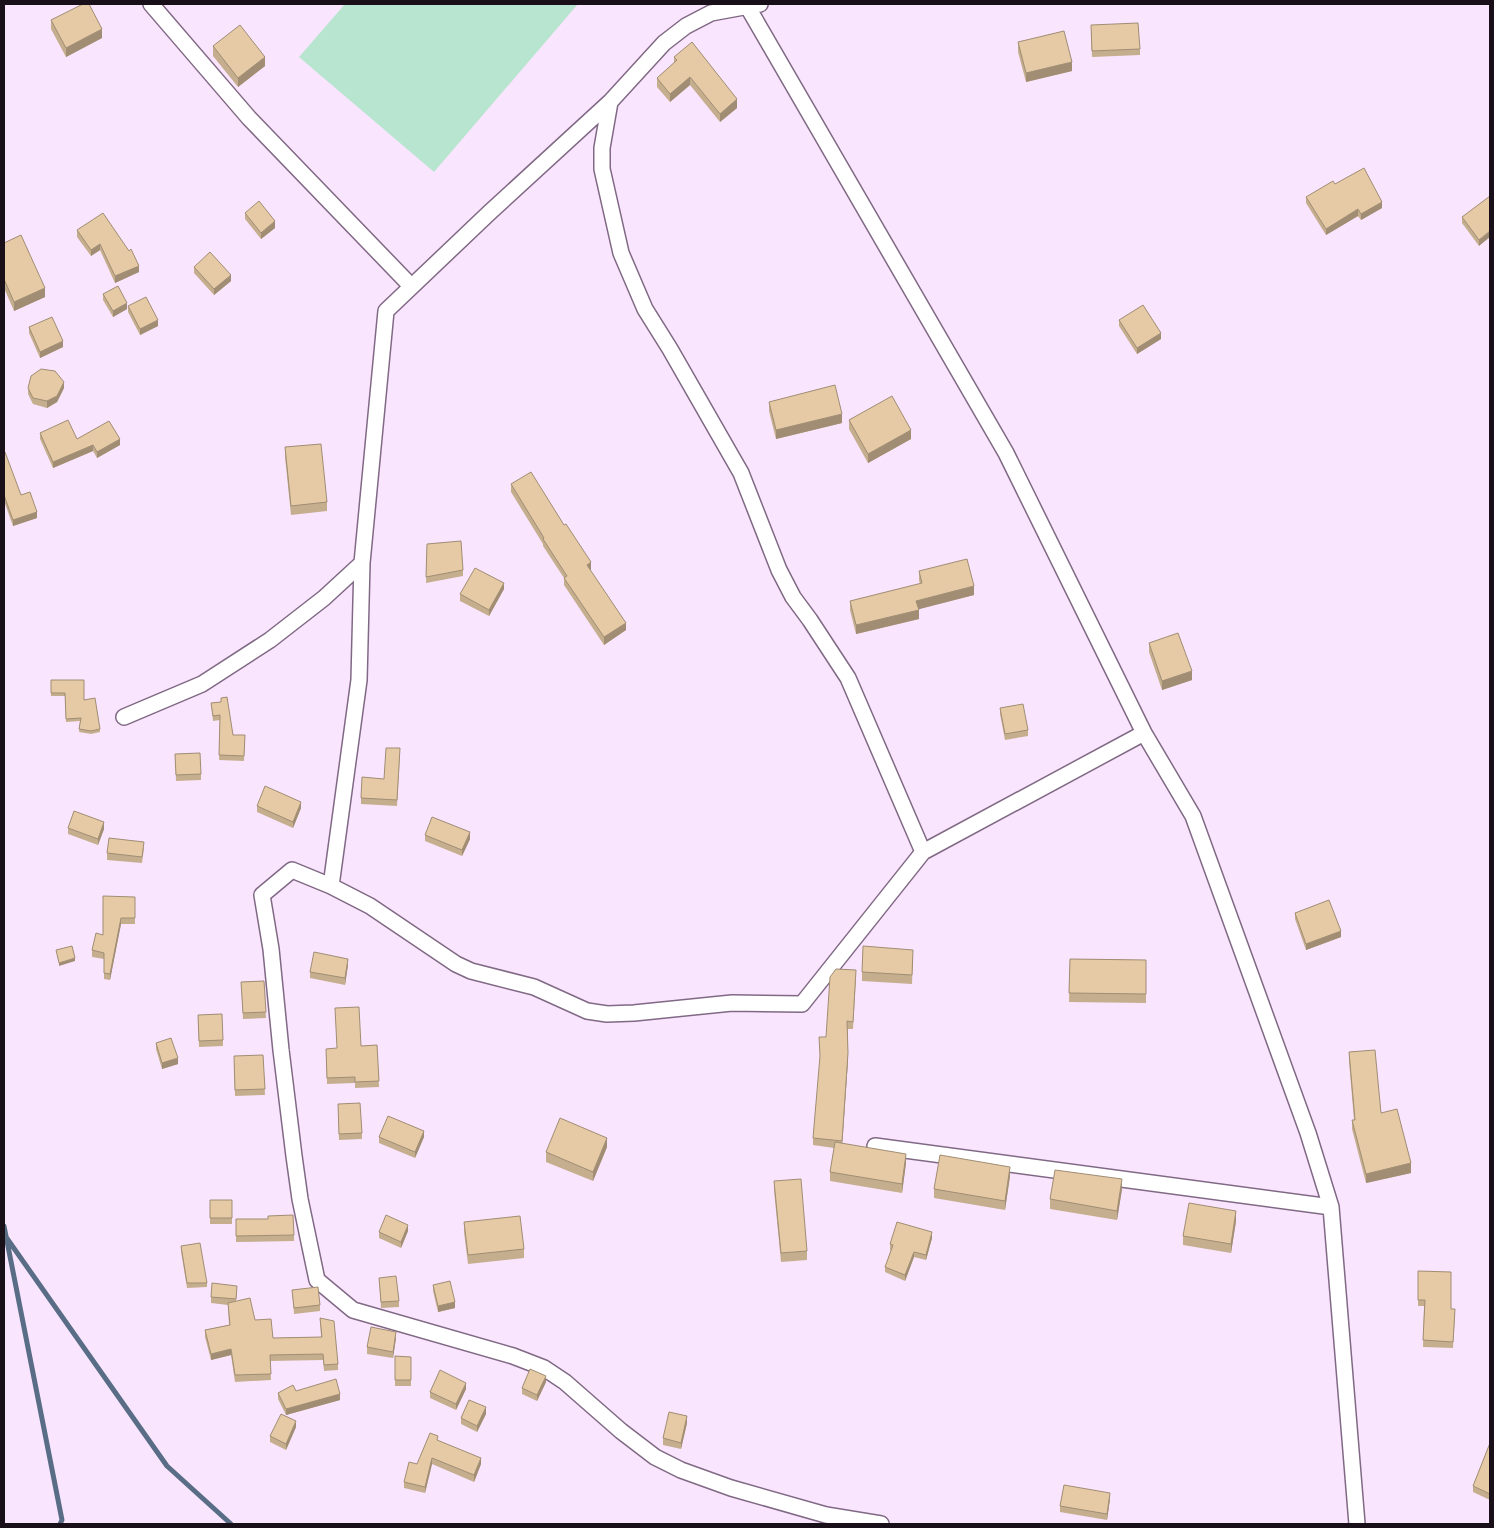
<svg xmlns="http://www.w3.org/2000/svg" width="1494" height="1528" font-family="'PT Sans Narrow',sans-serif">
<style>
.green{fill:#b8e5cf}
.lines{fill:none;stroke-linecap:round;stroke-linejoin:round}
.stream{stroke:#596e86;stroke-width:5}
.minor-casing{stroke:#806984;stroke-width:18}
.minor{stroke:#fff;stroke-width:15}
.wall{fill:#c5ae8e}
.shaded-wall{fill:#a08d74}
.building{fill:#e5caa5;stroke:#a08d74}
</style>
<rect width="100%" height="100%" fill="#fae5fe"/>
<path class="green" d="M345,4H578L434,172L299,57Z"/>
<g class="lines">
<path class="stream" d="M4,1226L62,1520L60,1524
M6,1237L167,1466L231,1524"/>
<defs>
<path id="minor" d="M151,4L249,118L411,286
M746,4L1006,453L1144,733L1193,816L1308,1133L1331,1207L1357,1524
M760,4L711,13L686,26L664,43L610,102L602,148V169L621,253L645,309L670,349L741,473L779,570L793,597L810,620L848,678L923,852
M124,717L202,684L270,640L324,598L362,563
M331,886L359,680L362,563L386,311L489,213L610,102
M875,1146L1331,1207
M881,1524L826,1515L731,1488L681,1470L655,1457L621,1431L565,1382L544,1368L513,1356L353,1310L317,1280L300,1199L294,1156L281,1050L271,949L262,895L292,870L331,886L370,906L456,964L471,971L534,987L587,1011L607,1014L634,1013L732,1003L802,1004L923,852L1144,733"/>
</defs>
<use href="#minor" class="minor-casing"/>
<use href="#minor" class="minor"/>
</g>
<path class="wall" d="M51,20L102,38L66,57L51,29Z
M1091,31L1140,49V55L1092,57Z
M1018,42L1072,71L1026,82L1018,52Z
M213,46L265,66L238,87L213,56Z
M674,57L737,108L720,122L690,85L670,102L657,87V78L674,63Z
M1335,184L1382,208L1361,220L1358,216L1326,235L1306,203V197Z
M1490,197L1479,246L1462,223V217Z
M245,213L275,228L261,239L245,219Z
M77,230L129,251L139,272L115,283L100,250L91,256L77,237Z
M4,243L45,297L14,311L4,288Z
M194,267L231,281L214,295L194,273Z
M103,294L127,309L113,317L103,300Z
M128,306L158,326L140,335L128,312Z
M1119,320L1161,339L1137,354L1119,326Z
M29,327L63,347L40,358L29,333Z
M28,388H64L57,402L47,408L33,404L28,394Z
M769,402L842,423L776,439L769,411Z
M849,420L911,439L868,463L849,429Z
M40,433L77,439L120,445L97,458L93,451L53,468L40,439Z
M285,447L327,502V511L291,515L285,457Z
M4,453L21,495L37,518L13,526L4,501Z
M511,484L591,570H590L626,630L604,645L564,585V578L543,546V544L511,492Z
M427,544L463,570V576L426,583Z
M919,571L974,595L918,609L919,619L856,634L850,610V601L920,584L919,580Z
M504,589L489,616L460,601V594Z
M1149,643L1192,680L1162,690L1149,652Z
M51,680L84,700L100,729V732L91,734L79,732L80,721L66,722L65,696H51Z
M221,702L233,735H245L244,761L219,760L220,720L213,721L211,703Z
M1000,708L1028,730V736L1005,740L1000,714Z
M175,754L201,774V780L176,781Z
M400,754L397,806L361,804V798L384,779Z
M257,806L301,808L293,828L257,812Z
M68,828L104,829L98,845L68,834Z
M425,835L470,839L462,856L425,841Z
M144,848L142,863L107,860V853Z
M135,897V924H121L110,980L104,979V959L92,957V950L103,935Z
M1295,913L1341,937L1306,950L1295,919Z
M913,959L912,984L862,981V972Z
M1070,959L1146,960V1003L1069,1002Z
M348,965L345,985L310,978V972Z
M856,977L853,1029H848V1060L842,1143L906,1163L902,1193L830,1181V1172L834,1148L813,1145V1138Z
M264,981L266,1018L243,1019L241,982Z
M198,1015L223,1040V1046L199,1047Z
M156,1043L178,1064L162,1069L156,1049Z
M377,1045L379,1087L355,1088V1083L327,1084L326,1055L361,1046Z
M1349,1052L1381,1113L1411,1173L1366,1183L1352,1129V1120H1354L1349,1061Z
M263,1055L265,1095L235,1096L234,1063Z
M338,1110L362,1133V1139L339,1140Z
M379,1137H424L415,1158L379,1143Z
M607,1147L593,1181L546,1162V1152Z
M1010,1176L1005,1210L934,1198V1189Z
M774,1181L807,1251V1260L781,1262L774,1190Z
M1122,1189L1117,1220L1050,1209V1199Z
M210,1200H232V1224H210Z
M236,1219L294,1235V1241L236,1242Z
M1236,1221L1231,1253L1183,1245V1236Z
M464,1222L524,1249V1258L468,1264L464,1232Z
M408,1231L401,1248L379,1238V1232Z
M932,1238L926,1260L914,1257L905,1281L885,1272V1267L891,1250H890V1244Z
M181,1246L207,1283V1287L187,1288L181,1251Z
M1418,1271L1451,1309L1455,1315L1453,1348L1423,1347L1424,1306H1418Z
M379,1278L399,1301V1307L381,1308Z
M433,1285L455,1308L438,1312L433,1291Z
M292,1290L320,1305V1311L294,1314Z
M237,1292L236,1301L273,1338L321,1337L320,1318L338,1364V1370L324,1371L323,1360L270,1361L271,1380L235,1382L231,1355L211,1360L205,1337V1330L229,1325L228,1305L211,1303V1297Z
M396,1338L393,1358L367,1354V1347Z
M395,1356L411,1357V1386H395Z
M546,1382L537,1401L522,1394V1388Z
M466,1389L456,1410L430,1398V1392Z
M296,1391L340,1400L286,1415L278,1399V1393Z
M486,1414L477,1432L461,1424V1418Z
M687,1423L681,1449L663,1445V1438Z
M296,1427L286,1450L270,1442V1436Z
M438,1441L481,1464L474,1482L432,1464L425,1493L404,1488V1482L417,1464Z
M1490,1443V1500L1473,1492V1486Z
M1110,1499L1107,1520L1060,1512V1506Z"/>
<path class="shaded-wall" d="M102,29V38L66,57V48Z
M265,57V66L238,87V78Z
M1072,62V71L1026,82V73Z
M690,77V85L670,102V94Z
M737,99V108L720,122V114Z
M1382,202V208L1361,220V214Z
M1358,209V216L1326,235V229Z
M275,221V228L261,239V233Z
M1490,231V237L1479,246V240Z
M100,244V250L91,256V250Z
M139,266V272L115,283V276Z
M231,275V281L214,295V289Z
M45,288V297L14,311V302Z
M127,303V309L113,317V311Z
M158,320V326L140,335V329Z
M1161,333V339L1137,354V348Z
M63,341V347L40,358V352Z
M64,382V388L57,402L47,408V401Z
M842,414V423L776,439V430Z
M911,430V439L868,463V454Z
M120,439V445L97,458V452Z
M93,445V451L53,468V462Z
M37,512V518L13,526V520Z
M591,562V570L587,572V565Z
M504,583V589L489,616V610Z
M974,586V595L916,610V601Z
M919,610V619L856,634V625Z
M626,623V630L604,645V637Z
M1192,671V680L1162,690V681Z
M301,802V808L293,828V822Z
M104,822V829L98,845V839Z
M470,832V839L462,856V850Z
M121,918V924L110,980V974Z
M1341,931V937L1306,950V944Z
M75,958V961L59,966V963Z
M348,959V965L345,985V978Z
M848,1053V1060L842,1148V1141Z
M178,1058V1064L162,1069V1063Z
M424,1131V1137L415,1158V1152Z
M607,1138V1147L593,1181V1172Z
M906,1154V1163L902,1193V1184Z
M1411,1163V1173L1366,1183V1174Z
M1010,1167V1176L1005,1210V1201Z
M1122,1179V1189L1117,1220V1211Z
M1236,1211V1221L1231,1253V1244Z
M408,1225V1231L401,1248V1242Z
M932,1232V1238L926,1260V1255Z
M914,1252V1257L905,1281V1275Z
M455,1302V1308L438,1312V1306Z
M396,1332V1338L393,1358V1352Z
M231,1349V1355L211,1360V1354Z
M546,1376V1382L537,1401V1395Z
M466,1383V1389L456,1410V1404Z
M340,1394V1400L286,1415V1409Z
M486,1407V1414L477,1432V1426Z
M687,1416V1423L681,1449V1443Z
M296,1421V1427L286,1450V1444Z
M432,1458V1464L425,1493V1487Z
M481,1458V1464L474,1482V1475Z
M1110,1493V1499L1107,1520V1514Z"/>
<path class="building" d="M83,4H89L102,29L66,48L51,20Z
M1138,23L1140,49L1092,51L1091,25Z
M240,25L265,57L238,78L213,46Z
M1064,31L1072,62L1026,73L1018,42Z
M692,42L737,99L720,114L690,77L670,94L657,78L677,60L674,57Z
M1364,168L1382,202L1361,214L1358,209L1326,229L1306,197L1333,181L1335,184Z
M1490,196V231L1479,240L1462,217Z
M259,201L275,221L261,233L245,213Z
M103,213L129,251L131,249L139,266L115,276L100,244L91,250L77,230Z
M21,235L45,288L14,302L4,279V243Z
M210,252L231,275L214,289L194,267Z
M118,286L127,303L113,311L103,294Z
M146,297L158,320L140,329L128,306Z
M1143,305L1161,333L1137,348L1119,320Z
M52,317L63,341L40,352L29,327Z
M41,369L55,371L64,382L57,396L47,401L33,398L28,388L31,376Z
M835,385L842,414L776,430L769,402Z
M892,396L911,430L868,454L849,420Z
M68,420L77,439L109,421L120,439L97,452L93,445L53,462L40,433Z
M321,444L327,502L291,506L285,447Z
M5,452L21,495L30,492L37,512L13,520L4,495V453Z
M531,472L564,525L566,524L591,562L587,565L626,623L604,637L564,578L567,576L543,539L544,538L511,484Z
M461,541L463,570L426,577L427,544Z
M967,559L974,586L916,601L919,610L856,625L850,601L922,583L919,571Z
M475,568L504,583L489,610L460,594Z
M1178,633L1192,671L1162,681L1149,643Z
M51,680H84V700L95,698L100,729L91,731L79,729L81,718L66,719L65,693H51Z
M227,697L233,735H245L244,756L219,755L220,715L213,716L211,703L221,702V698Z
M1023,704L1028,730L1005,734L1000,708Z
M386,748H400L397,800L361,798L362,777L384,779Z
M200,753L201,774L176,775L175,754Z
M265,786L301,802L293,822L257,806Z
M74,811L104,822L98,839L68,828Z
M432,817L470,832L462,850L425,835Z
M109,838L144,842L142,857L107,853Z
M103,896L135,897V918H121L110,974L104,973V953L92,950L96,933L103,935Z
M1329,900L1341,931L1306,944L1295,913Z
M72,946L75,958L59,963L56,950Z
M863,946L913,950L912,975L862,972Z
M314,952L348,959L345,978L310,972Z
M1070,959L1146,960V994L1069,993Z
M836,969L856,970L853,1022L847,1021L848,1053L842,1141L813,1138L820,1056L819,1037H826L830,977Z
M264,981L266,1012L243,1013L241,982Z
M359,1007L361,1046L377,1045L379,1081L355,1082V1077L327,1078L326,1049L337,1048L335,1008Z
M222,1014L223,1040L199,1041L198,1015Z
M171,1038L178,1058L162,1063L156,1043Z
M1375,1050L1381,1113L1397,1109L1411,1163L1366,1174L1352,1120H1355L1349,1052Z
M263,1055L265,1089L235,1090L234,1056Z
M360,1103L362,1133L339,1134L338,1104Z
M388,1116L424,1131L415,1152L379,1137Z
M560,1118L607,1138L593,1172L546,1152Z
M835,1142L906,1154L902,1184L830,1172Z
M940,1155L1010,1167L1005,1201L934,1189Z
M1055,1170L1122,1179L1117,1211L1050,1199Z
M801,1179L807,1251L781,1253L774,1181Z
M210,1200H232V1218H210Z
M1189,1203L1236,1211L1231,1244L1183,1236Z
M293,1215L294,1235L236,1236V1219H268V1216Z
M386,1215L408,1225L401,1242L379,1232Z
M520,1216L524,1249L468,1255L464,1222Z
M897,1222L932,1232L926,1255L914,1252L905,1275L885,1267L893,1245L890,1244Z
M200,1243L207,1283H187L181,1246Z
M1418,1271L1451,1272V1309H1455L1453,1342L1423,1340L1425,1300H1418Z
M396,1276L399,1301L381,1302L379,1278Z
M450,1281L455,1302L438,1306L433,1285Z
M212,1283L237,1286L236,1299L211,1297Z
M318,1287L320,1305L294,1308L292,1290Z
M250,1298L255,1320L271,1319L273,1338L322,1337L320,1318L334,1321L338,1364L324,1365L323,1354L270,1355L271,1374L235,1375L231,1349L211,1354L205,1330L230,1325L228,1303Z
M371,1327L396,1332L393,1352L367,1347Z
M395,1356L411,1357V1380H395Z
M530,1369L546,1376L537,1395L522,1388Z
M440,1370L466,1383L456,1404L430,1392Z
M336,1379L340,1394L286,1409L278,1393L293,1385L296,1391Z
M469,1400L486,1407L477,1426L461,1418Z
M669,1412L687,1416L681,1443L663,1438Z
M281,1414L296,1421L286,1444L270,1436Z
M430,1433L438,1436L437,1440L481,1458L474,1475L432,1458L425,1487L404,1482L409,1462L417,1464Z
M1490,1443V1494L1473,1486Z
M1064,1485L1110,1493L1107,1514L1060,1506Z"/>
<rect width="1494" height="1528" fill="none" stroke="#180f19" stroke-width="10"/>
</svg>
